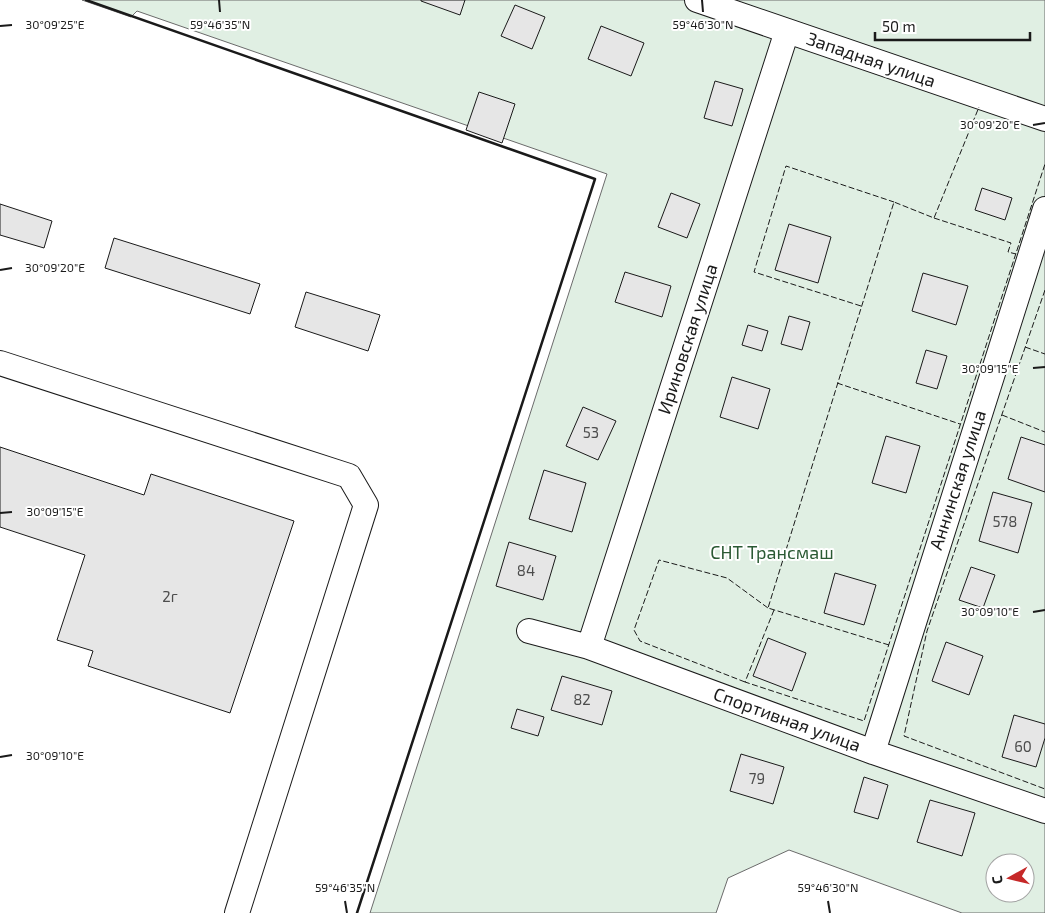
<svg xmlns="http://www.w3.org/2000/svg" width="1045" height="913" font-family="'Exo 2',sans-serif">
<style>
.green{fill:#e0efe3;stroke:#6a6a6a;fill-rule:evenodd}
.building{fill:#e6e6e6;stroke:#1a1a1a}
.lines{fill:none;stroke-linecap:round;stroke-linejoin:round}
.minor-casing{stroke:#1a1a1a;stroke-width:26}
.minor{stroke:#fff;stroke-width:24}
.fence{stroke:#1a1a1a;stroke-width:1;stroke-dasharray:6 2.5;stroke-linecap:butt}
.wall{stroke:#1a1a1a;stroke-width:2.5}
.ticks{fill:none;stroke:#1a1a1a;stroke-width:2}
.labels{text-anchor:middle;stroke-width:4;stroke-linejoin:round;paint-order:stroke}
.number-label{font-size:15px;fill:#4d4d4d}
.street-label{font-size:18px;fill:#1a1a1a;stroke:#fff}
.park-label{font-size:18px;fill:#2b5a34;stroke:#fff}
.ticks-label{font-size:12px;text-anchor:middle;fill:#1a1a1a;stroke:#fff;stroke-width:4;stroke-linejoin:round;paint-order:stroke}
</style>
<rect width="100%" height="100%" fill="#fff"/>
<path class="green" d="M82,0H1045V913H962L789,850L728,878L716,913H370L607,174L137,11L131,17ZM995,863H1025V893H995Z"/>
<path class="building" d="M421,0H465L460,15L421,1Z
M515,5L545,17L532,49L501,36Z
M601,26L644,43L631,76L588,59Z
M715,81L743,89L732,126L704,118Z
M479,92L515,104L502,143L466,130Z
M982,188L1012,198L1005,220L975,210Z
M671,193L700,204L687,238L658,227Z
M0,204L52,221L44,248L0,235Z
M789,224L831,237L818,283L775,270Z
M114,238L260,284L250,314L105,268Z
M625,272L671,286L662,317L615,302Z
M923,273L968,286L956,325L912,311Z
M306,292L380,315L368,351L295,327Z
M789,316L810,322L802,350L781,344Z
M748,325L768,331L762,351L742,345Z
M926,350L947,356L937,389L916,383Z
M732,377L770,389L758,429L720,417Z
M583,407L616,421L598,460L566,446Z
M886,436L920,446L906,493L872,483Z
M1021,437L1045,445V492L1008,479Z
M0,447L144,495L151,474L294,521L230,713L88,666L93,651L57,640L85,555L0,527Z
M544,470L586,483L572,532L529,519Z
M993,492L1032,503L1018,553L979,541Z
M509,542L556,556L543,600L496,586Z
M971,567L995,575L983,608L959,600Z
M835,573L876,585L864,625L824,613Z
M768,638L806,653L792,691L753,676Z
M946,642L983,656L969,695L932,681Z
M562,676L612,691L602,725L551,710Z
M517,709L544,717L538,736L511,728Z
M1014,715L1045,724V738L1036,767L1002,757Z
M741,754L784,767L773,804L730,791Z
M864,777L888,785L878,819L854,812Z
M930,800L975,813L962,856L917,842Z"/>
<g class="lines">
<defs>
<path id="minor" d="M697,0L1045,119
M0,363L349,476L366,505L237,913
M529,631L589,647L873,752L1045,811
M589,647L787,31
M873,752L1045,209"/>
</defs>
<use href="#minor" class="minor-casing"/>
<use href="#minor" class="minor"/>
<path class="fence" d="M934,218L1011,243L1008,252L1016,254
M1045,290L927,631L904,736L1045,789
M861,306L754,272L786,166L894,202
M1025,347L1045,354
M837,383L960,424
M1002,415L1045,432
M774,610L745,682L864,721L1045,164
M889,645L768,608L894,202L934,218L979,107
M745,682L640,641L634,630L659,560L727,578L768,608"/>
<path class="wall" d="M86,0L595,179L357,913"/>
</g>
<path class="ticks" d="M219,0L220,12M702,0L703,12M0,26L12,25M1033,125L1045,123M0,270L12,268M1033,368L1045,367M0,513L12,512M1033,612L1045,610M0,757L12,755M345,901L347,913M828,901L830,913"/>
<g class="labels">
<g class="number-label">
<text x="591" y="438">53</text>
<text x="1005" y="527">578</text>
<text x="526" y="576">84</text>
<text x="170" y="602">2г</text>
<text x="582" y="705">82</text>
<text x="1023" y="752">60</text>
<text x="757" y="784">79</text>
</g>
<g class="street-label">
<text transform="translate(871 60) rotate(19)" y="6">Западная улица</text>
<text transform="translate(688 339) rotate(-72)" y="6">Ириновская улица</text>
<text transform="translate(958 480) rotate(-72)" y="6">Аннинская улица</text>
<text transform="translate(787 720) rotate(20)" y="6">Спортивная улица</text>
</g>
<g class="park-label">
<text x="772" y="559">СНТ Трансмаш</text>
</g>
</g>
<g class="ticks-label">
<text x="55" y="29">30°09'25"E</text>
<text x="220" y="29">59°46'35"N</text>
<text x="703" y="29">59°46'30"N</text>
<text x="990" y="129">30°09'20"E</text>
<text x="55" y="272">30°09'20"E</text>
<text x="990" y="373">30°09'15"E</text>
<text x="55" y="516">30°09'15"E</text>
<text x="990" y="616">30°09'10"E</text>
<text x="55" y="760">30°09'10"E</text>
<text x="345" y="892">59°46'35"N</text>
<text x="828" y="892">59°46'30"N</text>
</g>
<g transform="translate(1010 878) rotate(262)"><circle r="24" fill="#ffffff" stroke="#a3a3a3"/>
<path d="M0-4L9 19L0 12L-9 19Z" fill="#c62828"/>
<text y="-8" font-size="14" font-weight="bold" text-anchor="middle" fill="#1a1a1a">С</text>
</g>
<path d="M875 32v8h155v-8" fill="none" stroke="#1a1a1a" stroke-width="2.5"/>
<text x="882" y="32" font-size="15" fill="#1a1a1a" stroke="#ffffff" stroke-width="4" paint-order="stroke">50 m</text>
</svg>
